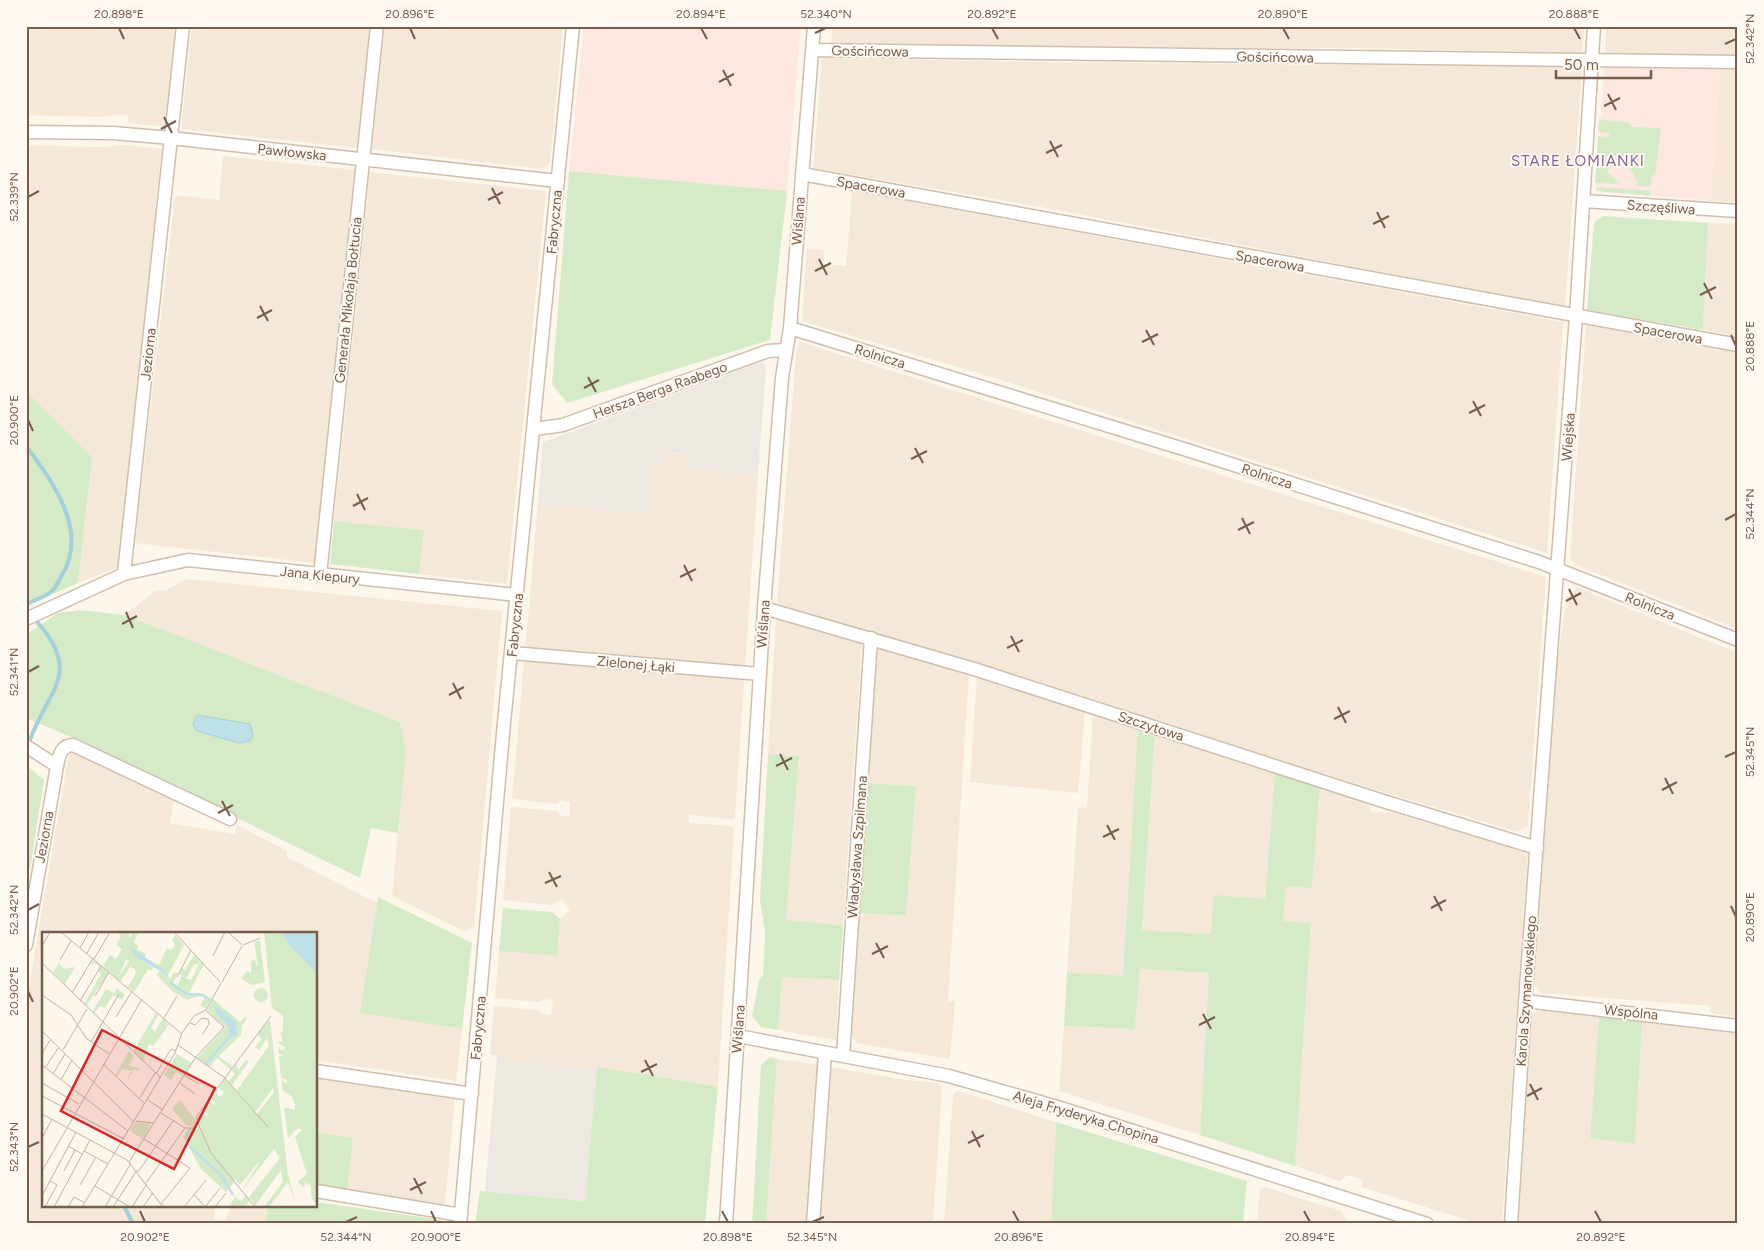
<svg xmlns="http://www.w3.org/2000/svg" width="1764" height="1250" font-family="Figtree,sans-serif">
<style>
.residential{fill:#f5e8d8}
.commercial{fill:#fde7de}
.industrial{fill:#eee8e2}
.green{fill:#d5ebc7}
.water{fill:#bde1e7;stroke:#a3d0d9}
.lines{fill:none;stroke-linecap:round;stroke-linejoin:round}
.stream{stroke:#a3d0d9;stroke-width:4}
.minor-casing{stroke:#cfbeae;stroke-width:15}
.minor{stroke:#fff;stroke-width:12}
.ticks{fill:none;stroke:#785c4c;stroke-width:2}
.labels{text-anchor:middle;stroke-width:4;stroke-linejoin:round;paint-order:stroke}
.street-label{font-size:14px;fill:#785c4c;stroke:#fff9f1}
.neighbourhood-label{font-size:15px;letter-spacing:1px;fill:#856594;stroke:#fff9f1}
.inset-river{fill:none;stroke:#bde1e7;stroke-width:2.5}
.inset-road{fill:none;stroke:#c4b3a6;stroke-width:1}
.view{fill:#d62828;fill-opacity:0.15;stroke:#d62828;stroke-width:2.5}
.inset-edge{fill:none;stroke:#785c4c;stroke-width:2.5}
.neatline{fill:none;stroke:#785c4c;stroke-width:2}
.ticks-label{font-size:12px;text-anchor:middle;fill:#785c4c}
</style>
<rect width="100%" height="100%" fill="#fdf6ea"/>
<path class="residential" d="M26,26H176L166,127L127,123L129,115L117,114L100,117L26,115Z
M192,26H370L357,148L181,129Z
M385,26H563L550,163L543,169L372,149Z
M832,26H1584L1582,53L1357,48L1014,47L831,44Z
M1606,26H1738V55L1605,53Z
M822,58L1031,62L1582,67L1565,307L1041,207L813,168Z
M1720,69H1738V202L1711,201Z
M26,145L97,147L126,145L162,149L155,208H158L118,567L78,583L92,457L26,391Z
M223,156L355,170L315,563L135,543L175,195L219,200Z
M370,172L546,191L507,584L419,574L424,530L334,521Z
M852,191L1563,322L1547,553L991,377L802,321L807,248L824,250L823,264L846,266Z
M1708,223L1738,224V336L1703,330Z
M1586,325L1738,353V629L1576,565L1570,558Z
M800,342L1546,577L1528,826L1518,832L1266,757L1156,720L777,605L796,353Z
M678,452L686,453L685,468L758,475L735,817L732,819L689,815V823L732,826L734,829L718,1086L597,1067L596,1069L506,1061L505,1056L490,1055L494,1006L538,1010L542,1014L551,1015L553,1000L543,999L540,1002L495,998L499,951L556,956L560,919L570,910L562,899L552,905L503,900L511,807L557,811L560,816H569L570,802L561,800L557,804L512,799L538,504L646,514L650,464L665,453L677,454Z
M186,579L502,611L474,927L464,931L392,896L406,752L400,722L125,615L155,591H165Z
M1576,587L1738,653V1017L1710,1013L1711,1006L1541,993L1534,984L1555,656H1558L1567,596L1575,592Z
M776,617L862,642L843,925L786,920L799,756L768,754Z
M877,646L969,674L948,1001H955L950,1059L857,1043L851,1035L859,913L906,916L916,786L868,783Z
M977,676L1085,709L1078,793L970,782Z
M1093,712L1138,726L1123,977L1067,972L1078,807L1087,808Z
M1155,731L1275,770L1265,899L1211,934L1142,930Z
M70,748L174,798L170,823L235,834L237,825L287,851V857L377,903L360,1013L462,1029L456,1081L316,1060V934H44V1206H215L214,1224H26V1003Z
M1320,785L1366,803L1372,812L1393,813L1436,826L1437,822L1528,850L1502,1224H1480L1362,1187V1179L1348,1175L1340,1181L1295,1166L1311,924L1283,922L1286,887L1312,888Z
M1140,969L1209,973L1200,1135L1059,1091L1064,1026L1135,1029Z
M782,977L839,980L836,1040L778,1030Z
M1538,1010L1599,1017L1590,1138L1635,1144L1642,1022L1738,1034V1224H1517L1531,1014Z
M777,1059L818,1065L807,1224H766Z
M829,1067L906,1080L938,1083L942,1088L933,1224L818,1223Z
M316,1077L455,1098L445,1205L347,1191L353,1138L316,1132Z
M958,1091L1056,1122L1051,1224H944L953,1095Z
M1264,1187L1341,1211L1346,1219V1224H1257L1260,1190Z
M231,1206H267L266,1224H224Z"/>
<path class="commercial" d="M584,26H801L787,191L569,171Z
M1604,67L1720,69L1711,201L1596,191Z"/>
<path class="industrial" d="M762,362L766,366L758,475L685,468L686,453H665L664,465H650L646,514L538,504L543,442Z
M497,1055L505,1056L506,1061L597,1069L585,1201L485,1192Z"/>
<path class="green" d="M1599,119L1630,123V127L1661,128L1655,175H1652L1650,187L1637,186V180L1633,177L1635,175L1616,156L1610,163L1608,173L1621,184L1595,183L1598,136L1609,137V133L1598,132Z
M569,171L787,191L770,340L567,403L552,384Z
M1595,187L1651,191L1650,196L1598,191Z
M1603,216L1708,223L1703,330L1587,310L1594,222Z
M26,391L92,457L78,583L26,606Z
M334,521L424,530L419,574L330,564Z
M80,610L125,615L400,722L406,752L398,833L371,828L360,878L78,740L26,718V635L58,613Z
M1138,726L1155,731L1142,930L1211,934L1214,895L1265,899L1275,770L1320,785L1312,888L1286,887L1283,921L1311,923L1295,1166L1200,1135L1209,973L1140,969L1135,1029L1064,1026L1067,972L1123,976Z
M768,754L799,756L786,920L843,925L839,980L782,977L778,1030L761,1027L752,1016L759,980L763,975L765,932L760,901Z
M26,765L44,780L30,869H26Z
M868,783L916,786L906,916L859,913Z
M378,897L472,943L462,1029L360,1013Z
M503,908L552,912L560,919L557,956L499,951Z
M1599,1017L1642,1022L1635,1144L1590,1138Z
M770,1057L777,1059L766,1224H752L761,1065Z
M597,1067L718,1086L705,1224H475L480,1191L585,1201Z
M1056,1122L1247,1181L1243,1224H1051Z
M316,1132L353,1138L347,1191L316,1186Z
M316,1202L442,1220L441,1224H266L267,1206H316Z"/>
<path class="water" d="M197,715L250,724L253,736L250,741L239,743L197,731L193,725Z"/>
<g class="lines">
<path class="stream" d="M26,446C53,482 89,531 62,575C59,581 56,587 52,591C45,597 35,600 27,604V607
M30,740C47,691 83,674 38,623
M124,1206L133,1224"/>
<defs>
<path id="minor" d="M812,50L1738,62
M26,132L113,133L171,138L558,181
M802,174L1738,345
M1583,201L1738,211
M790,328L1187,450L1539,562L1738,640
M535,429L563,425L768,351L786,350
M124,574L188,560L517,595
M320,575L377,26
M764,608L974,669L1383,801L1537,848
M26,619L124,574L183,26
M512,653L760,674
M26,746L57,766L26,945
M57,766C59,756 61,745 73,745L230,819
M1525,1001L1738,1026
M738,1036L949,1076L1054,1106L1427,1224
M843,1056L871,638
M316,1071L472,1094
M316,1191L461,1215
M460,1224L504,722L573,26
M726,1224L764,608L782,378L790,328L814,26
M813,1224L825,1053
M1511,1224L1526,988L1576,316L1594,26"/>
</defs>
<use href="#minor" class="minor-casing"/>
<use href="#minor" class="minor"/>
</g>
<path class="ticks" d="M119,28L124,39M410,28L415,39M701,28L707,39M992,28L998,39M1283,28L1289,39M1574,28L1580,39M815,33L826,28M1725,44L1736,39M723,70L731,86M719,82L734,74M1608,94L1616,110M1604,106L1620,98M164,117L172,133M161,129L176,121M1050,141L1058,157M1046,153L1062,145M492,188L500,204M28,197L39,191M488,200L503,192M1377,212L1385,228M1373,224L1389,216M819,259L827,275M815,271L831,263M1704,283L1712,299M1700,295L1716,287M260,306L268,321M257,318L272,310M1146,330L1154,345M1731,335L1736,346M1142,342L1158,334M588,377L596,392M584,388L599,380M1473,401L1481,416M1469,413L1485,405M28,420L33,431M915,448L923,463M911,459L927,451M357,494L365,510M353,506L368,498M1242,518L1250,534M1725,520L1736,514M1238,530L1254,522M684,565L692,581M680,577L696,569M1569,589L1577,605M1566,601L1581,593M126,612L133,628M122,624L137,616M1011,636L1019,652M1007,648L1023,640M28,672L39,666M453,683L461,699M449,695L464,687M1338,707L1346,723M1334,719L1350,711M780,754L788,770M1725,757L1736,752M776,766L792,758M1665,778L1673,794M1662,790L1677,782M222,801L230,816M218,813L233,805M1107,825L1115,840M1103,837L1119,829M549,872L557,887M545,883L561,876M1434,896L1442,911M1731,906L1736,917M1431,908L1446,900M28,910L39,904M876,943L884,958M872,954L888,946M28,991L33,1002M1203,1014L1211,1029M1199,1025L1215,1017M645,1060L653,1076M641,1072L657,1064M1530,1084L1538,1100M1527,1096L1542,1088M972,1131L980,1147M968,1143L984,1135M28,1147L39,1142M414,1178L422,1194M410,1190L426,1182M140,1211L145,1222M431,1211L436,1222M722,1211L728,1222M1013,1211L1019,1222M1304,1211L1310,1222M1595,1211L1601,1222M346,1222L357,1217M812,1222L824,1217"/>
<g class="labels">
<g class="street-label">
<text transform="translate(870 51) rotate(1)" y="5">Gościńcowa</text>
<text transform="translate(1275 57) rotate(1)" y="5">Gościńcowa</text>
<text transform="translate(292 152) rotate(6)" y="5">Pawłowska</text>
<text transform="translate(871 187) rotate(10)" y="5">Spacerowa</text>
<text transform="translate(1661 207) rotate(4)" y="5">Szczęśliwa</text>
<text transform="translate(798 221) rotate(-86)" y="5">Wiślana</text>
<text transform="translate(554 222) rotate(-85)" y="5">Fabryczna</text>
<text transform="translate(1270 261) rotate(10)" y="5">Spacerowa</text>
<text transform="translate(348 300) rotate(-84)" y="5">Generała Mikołaja Bołtucia</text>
<text transform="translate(1668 333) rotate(10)" y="5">Spacerowa</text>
<text transform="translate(148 354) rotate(-84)" y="5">Jeziorna</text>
<text transform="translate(880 356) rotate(17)" y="5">Rolnicza</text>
<text transform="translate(660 390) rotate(-20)" y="5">Hersza Berga Raabego</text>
<text transform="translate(1568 437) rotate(-86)" y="5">Wiejska</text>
<text transform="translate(1267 476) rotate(18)" y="5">Rolnicza</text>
<text transform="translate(320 575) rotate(6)" y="5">Jana Kiepury</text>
<text transform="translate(1650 606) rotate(22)" y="5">Rolnicza</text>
<text transform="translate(763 624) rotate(-86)" y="5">Wiślana</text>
<text transform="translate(515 625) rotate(-84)" y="5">Fabryczna</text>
<text transform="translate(636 664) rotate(5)" y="5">Zielonej Łąki</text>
<text transform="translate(1151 726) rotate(18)" y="5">Szczytowa</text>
<text transform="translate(44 837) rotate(-80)" y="5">Jeziorna</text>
<text transform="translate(857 847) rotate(-86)" y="5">Władysława Szpilmana</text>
<text transform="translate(1526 991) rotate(-86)" y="5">Karola Szymanowskiego</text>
<text transform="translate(1631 1012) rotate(6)" y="5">Wspólna</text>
<text transform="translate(478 1028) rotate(-85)" y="5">Fabryczna</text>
<text transform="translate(738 1029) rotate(-86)" y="5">Wiślana</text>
<text transform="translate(1086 1117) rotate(17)" y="5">Aleja Fryderyka Chopina</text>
</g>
<g class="neighbourhood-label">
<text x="1578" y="166">STARE ŁOMIANKI</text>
</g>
</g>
<g transform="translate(42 932)">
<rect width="275" height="275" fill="#fdf6ea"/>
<path d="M74,0H87V6L91,0H97L92,10L96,14L95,17L104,22L102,26L86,13L95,26L111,36L109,39L106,37L92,60L86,55L94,41L93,37L88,35L79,49L76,47L87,29L84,27L76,47L61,34L68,23L74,27L80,17L74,13L79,4ZM222,0H275V273L270,267L268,251L265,254L263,249L262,256L255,250L265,242L253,205L260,198L256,196L246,206L242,175L253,178V172L249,164L241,159L239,148L244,152L246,148L239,146L237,124L242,123L237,122L236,118L238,115L239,119L244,116L235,110L241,109L238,101L241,99V84L230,76ZM133,3L142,13L126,43L128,47L132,40L136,41L131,51L135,54L140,44L137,42L140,36L143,38L152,23L158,29L156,33L152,32L144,46L149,48L159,29L162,32L147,61H158L169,67L164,76L158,74L163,65L160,63L145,68L130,59L115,43L117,39L122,41L128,52L125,43L106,28L117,33L125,16L130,18L133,12L130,8ZM218,8L223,50L210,53L199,47L205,39L209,41V29L213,28L214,33H216L212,10ZM51,28L67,40L44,74L42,72L59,42L56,40L58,35L53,31L48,33ZM17,31L22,37L33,35L23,52L11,40ZM75,56L83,63L80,68L71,63L63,76L58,74L52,82L50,80L64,57L72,61ZM212 63a7 7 0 1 1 14 0a7 7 0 1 1-14 0ZM171,67L198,90L203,85L205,87L200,93L199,103L177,124L191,135L189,138L175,126L168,135L155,126L183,95L165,79ZM114,81L117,82L109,96L113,99L121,86L125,89L123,93L125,90L127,93L111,114L107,112L101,130L91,120ZM228,87L246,243L253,269L246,250L227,275H222L241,250L239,238L213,274L207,265L238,226L232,217L201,257L220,226L198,253L192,246L193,249L184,260L159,237L141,204L146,197L156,192L161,201L155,185L159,180L164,184L166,182L161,177L167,170L172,173L174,171L169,166L173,161L179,165L182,160L177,156L183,147L215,182L232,160L231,156L213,180L195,158L227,114L225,106L217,118L213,115L220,107L215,103ZM87,119L92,124L87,134L98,136L96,139L92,137L83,153L89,139L80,137L75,145L73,143ZM135,122L149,131L141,144L134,140L129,148L122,143ZM204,128L207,130L190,153L187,149L193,142L190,139L194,132L196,138ZM138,168L155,190L152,195L144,193L130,177ZM94,189L109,192L101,207L88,199ZM191,263L199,269L204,263L208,268L203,275H186L193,266Z" fill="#d5ebc7"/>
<path d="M240,0H275V42L248,14ZM86,13L123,39L129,52L122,41L95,26ZM172,73L194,90L195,104L186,106L188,96L174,81Z" fill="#bde1e7"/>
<path class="inset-river" d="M128,50L144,62L161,63L168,68M164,132L187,105M147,214L145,201L148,197M148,215L179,243L191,263"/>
<path class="inset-road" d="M19,0L140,102M132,0L178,50M186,0L200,13M201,13L218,6M0,14L8,0M38,16L47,0M45,21L57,0M171,24L183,0M52,27L68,0M18,28L29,9M0,31L119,146M135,45L149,18M180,50L200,14M30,61L51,26M0,63L29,83L44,106L67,122M53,64L67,40M38,69L59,34M74,85L90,59M122,86L135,64M148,91L153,93L160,86L166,87L167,92L160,103M0,99L92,190M49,110L77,62M136,113L183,146L226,195M21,118L45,77M0,122L8,108M61,132L103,172M0,133L86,199M3,136L17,115M11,142L23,122M114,142L129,117L134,119M142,143L157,152M19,148L30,128M0,151L37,172M138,151L153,162M0,164L82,207M97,167L113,141M106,168L121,178M119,181L143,196M0,182L85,228L121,275M94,189L112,191M156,191L169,221L213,275M0,206L10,187M102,207L148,236L119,272M26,214L40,222M42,219L66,232M87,230L153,126L182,95L163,78M0,239L100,67M22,239L33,218M96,240L131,189M104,251L143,196H152L156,191L154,185L229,84M38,253L54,225M53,254L88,275M152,262L163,275M0,264L34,200M3,275L15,253L8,249M12,275L48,208M26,275L32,265L43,271M40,275L133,121L140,101L152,84L164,78L179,51M63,275L89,231M71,275L95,238M90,275L105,252M101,275L111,261M142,275L164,248M163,275L178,256M173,275L184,261"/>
<path class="view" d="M60,98L173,156L132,237L19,179Z"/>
<rect width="275" height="275" class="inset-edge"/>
</g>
<rect width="1764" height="1250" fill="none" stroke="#fff9f1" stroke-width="55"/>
<path d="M1556 70v8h95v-8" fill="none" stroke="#785c4c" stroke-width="2.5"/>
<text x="1564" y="70" font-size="15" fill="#785c4c" stroke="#fff9f1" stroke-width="4" paint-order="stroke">50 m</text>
<rect x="28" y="28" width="1708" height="1194" class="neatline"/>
<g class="ticks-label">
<text x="119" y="18">20.898°E</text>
<text x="410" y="18">20.896°E</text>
<text x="701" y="18">20.894°E</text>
<text x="826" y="18">52.340°N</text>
<text x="992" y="18">20.892°E</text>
<text x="1283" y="18">20.890°E</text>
<text x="1574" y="18">20.888°E</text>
<text transform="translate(1750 39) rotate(-90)" y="4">52.342°N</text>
<text transform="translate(14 197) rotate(-90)" y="4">52.339°N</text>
<text transform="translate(1750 346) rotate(-90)" y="4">20.888°E</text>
<text transform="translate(14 420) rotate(-90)" y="4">20.900°E</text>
<text transform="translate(1750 514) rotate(-90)" y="4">52.344°N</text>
<text transform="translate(14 672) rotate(-90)" y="4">52.341°N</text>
<text transform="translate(1750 752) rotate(-90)" y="4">52.345°N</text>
<text transform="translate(14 910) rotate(-90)" y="4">52.342°N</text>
<text transform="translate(1750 917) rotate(-90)" y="4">20.890°E</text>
<text transform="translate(14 991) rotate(-90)" y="4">20.902°E</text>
<text transform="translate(14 1147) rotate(-90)" y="4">52.343°N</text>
<text x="145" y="1241">20.902°E</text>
<text x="346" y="1241">52.344°N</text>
<text x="436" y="1241">20.900°E</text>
<text x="728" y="1241">20.898°E</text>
<text x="812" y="1241">52.345°N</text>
<text x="1019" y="1241">20.896°E</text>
<text x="1310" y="1241">20.894°E</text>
<text x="1601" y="1241">20.892°E</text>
</g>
</svg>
